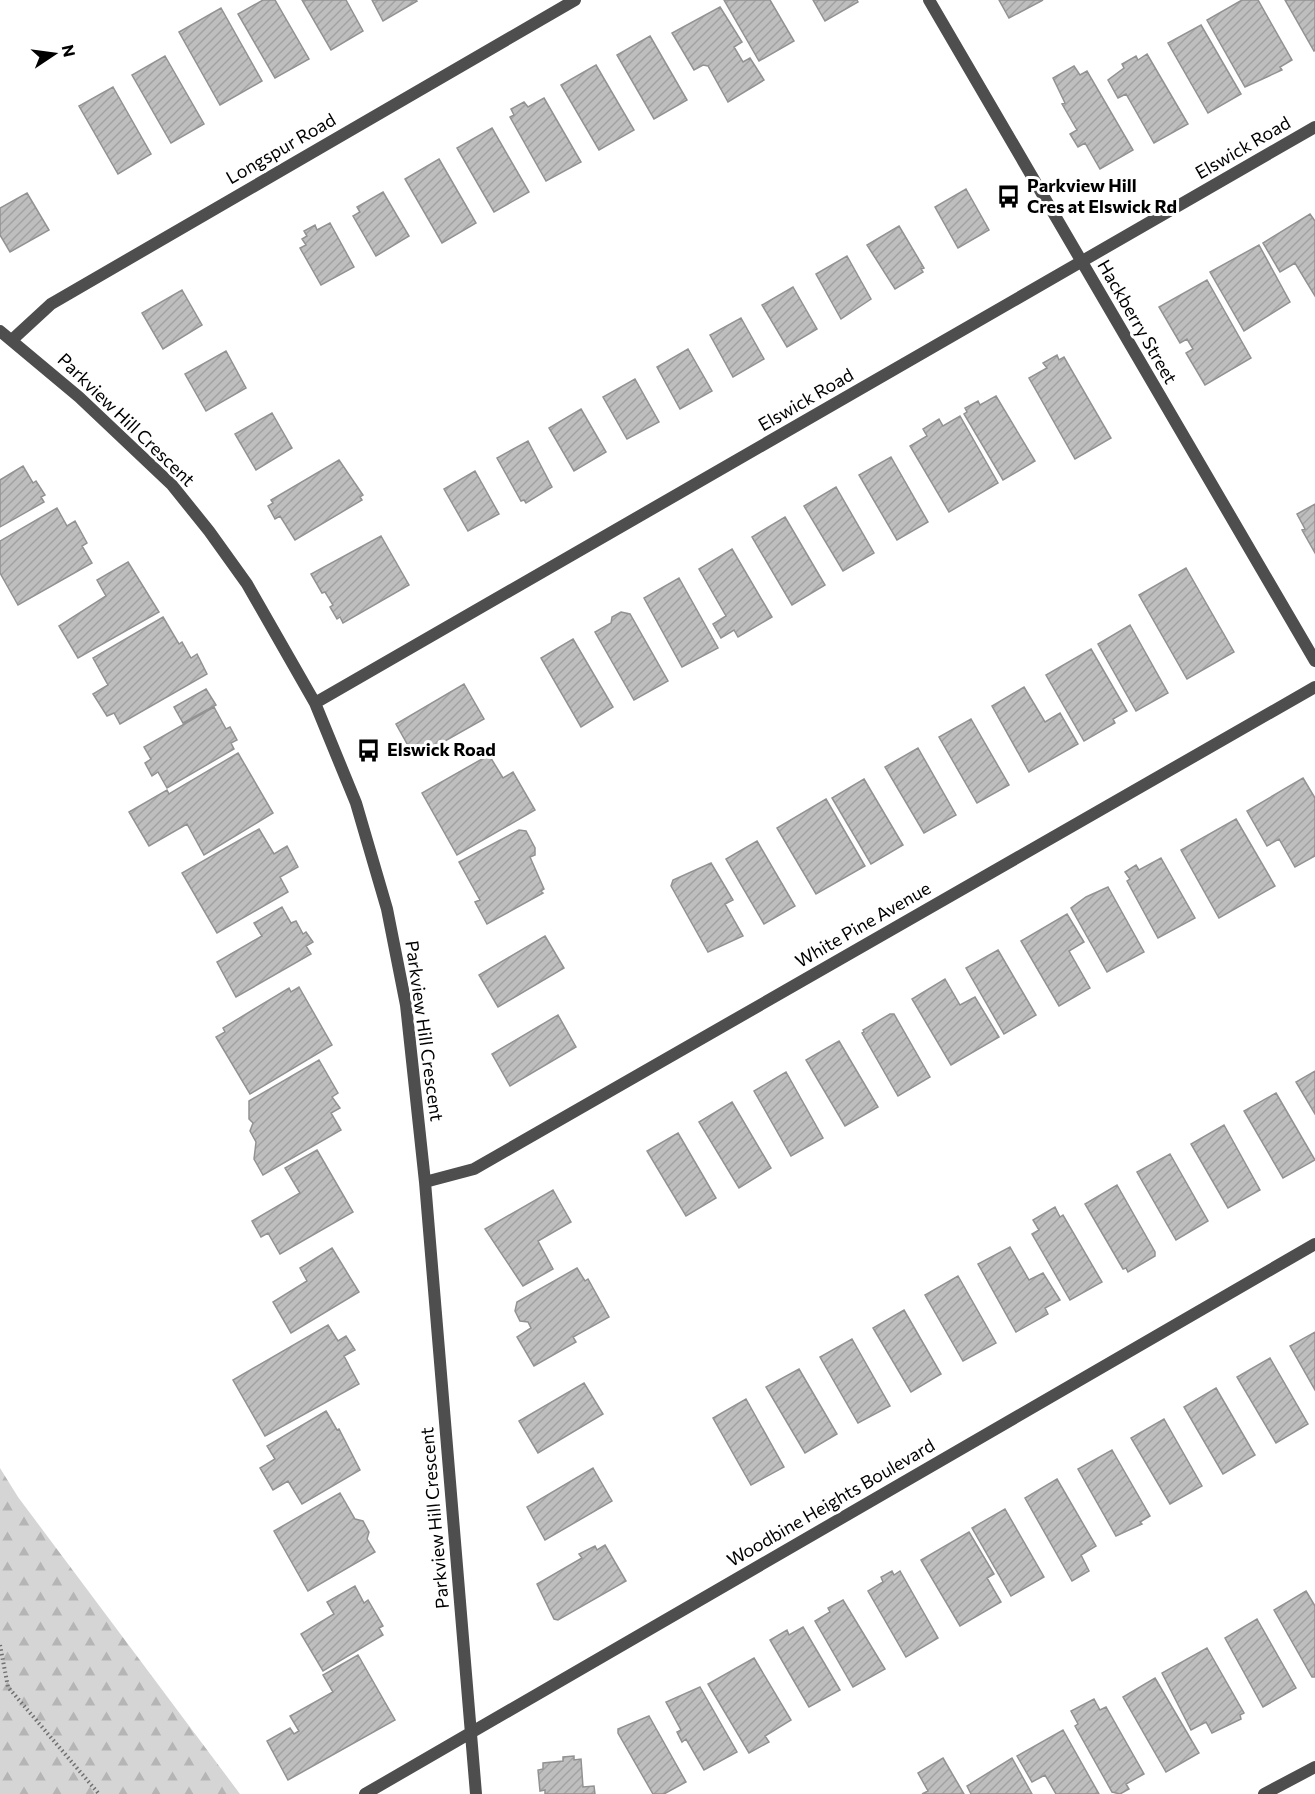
<svg xmlns="http://www.w3.org/2000/svg" width="1315" height="1794" font-family="Commissioner,sans-serif">
<style>
.forest{fill:url(#forest-firs)}
.building{fill:url(#building-hatch);stroke:#929292;stroke-width:1.5}
.lines{fill:none;stroke-linecap:round;stroke-linejoin:round}
.path{stroke:#707070;stroke-width:4;stroke-dasharray:1.5 3;stroke-linecap:butt}
.street{stroke:#4e4e4e;stroke-width:12}
.labels{text-anchor:middle;stroke-width:6;stroke-linejoin:round;paint-order:stroke}
.street-label{font-size:18px;fill:#000;stroke:#fff}
.poi-label{font-size:18px;font-weight:bold;fill:#000;stroke:#fff;text-anchor:start}
</style>
<defs>
<pattern id="forest-firs" width="22" height="20" patternUnits="userSpaceOnUse" patternTransform="scale(1.5)"><rect width="22" height="20" fill="#d5d5d5"/><path d="M5 1l3.5 6h-7zM16 11l3.5 6h-7z" fill="#b5b5b5"/></pattern>
<pattern id="building-hatch" width="6" height="6" patternUnits="userSpaceOnUse" patternTransform="scale(1.5)"><rect width="6" height="6" fill="#bebebe"/><path d="M-1 1l2-2M0 6l6-6M5 7l2-2" fill="none" stroke="#a2a2a2"/></pattern>
</defs>
<rect width="100%" height="100%" fill="#fff"/>
<path class="forest" d="M0,1468L18,1497L240,1794H0Z"/>
<path class="building" d="M263,0H275L309,59L275,78L238,14Z
M302,0H346L363,31L331,50Z
M372,0H416L417,1L383,21Z
M724,0H770L794,41L759,61Z
M813,0H857L858,2L825,21Z
M999,0H1043L1009,18Z
M1242,0H1258L1292,60L1280,67L1282,70L1245,87L1207,20Z
M1285,0H1315V50L1314,51Z
M720,7L742,42L734,47L743,62L750,58L764,80L728,102L708,66L703,65L694,70L672,33Z
M221,8L262,81L220,105L179,32Z
M1201,25L1241,94L1208,113L1168,43Z
M650,36L687,100L654,119L617,55Z
M1147,54L1188,124L1154,143L1126,94L1118,98L1108,80L1124,68L1122,64L1136,56L1138,60Z
M165,56L204,124L171,143L132,75Z
M596,65L634,130L599,150L561,85Z
M1074,66L1080,75L1087,71L1133,150L1100,169L1085,143L1078,147L1070,134L1077,130L1062,104L1065,103L1053,78Z
M113,87L151,154L118,174L79,106Z
M544,98L581,162L546,181L510,117L514,115L511,109L524,102L528,107Z
M492,128L529,192L494,212L457,148Z
M439,159L476,223L442,243L405,179Z
M966,189L989,230L958,248L935,207Z
M383,192L409,236L376,256L353,216L360,212L357,207Z
M27,193L49,230L10,252L0,235V208Z
M1310,214L1315,221V296L1295,263L1280,272L1263,243Z
M330,223L354,267L321,285L300,248L306,245L302,239L307,236L304,231L315,225L317,230Z
M899,226L924,268L921,269L923,272L895,289L867,245Z
M1259,245L1290,302L1244,331L1210,272Z
M847,256L871,299L841,319L816,274Z
M1207,280L1251,358L1205,385L1186,353L1193,349L1187,339L1180,343L1159,307Z
M793,287L817,329L787,347L762,305Z
M182,290L202,325L163,349L142,313Z
M741,318L764,359L733,377L710,335Z
M688,349L712,391L680,409L657,367Z
M226,351L246,388L206,411L185,374Z
M1057,355L1059,360L1064,357L1111,438L1075,459L1029,378L1047,368L1043,363Z
M635,379L659,422L627,439L603,397Z
M996,396L1035,461L1003,480L964,414L967,412L965,408L978,401L980,405Z
M581,409L606,452L574,471L549,428Z
M272,413L292,448L256,470L235,434Z
M960,416L998,483L949,512L910,446L927,436L923,429L939,419L943,426Z
M528,441L552,487L526,503L524,500L521,501L497,458Z
M891,457L928,522L897,540L859,475Z
M339,460L363,495L360,497L362,500L295,540L280,516L275,519L268,506L273,503L271,500Z
M23,466L33,483L36,481L45,495L41,497L44,502L0,527V480Z
M475,471L499,514L468,531L444,489Z
M836,487L874,553L843,571L804,506Z
M1315,504V553L1302,530L1305,529L1297,514Z
M57,508L67,526L75,521L87,543L82,546L92,563L18,605L0,573V541Z
M785,517L825,585L792,605L752,537Z
M381,536L409,585L343,623L340,617L337,619L330,607L333,605L325,592L322,593L311,574Z
M732,549L772,617L738,637L734,630L721,638L713,624L726,616L699,569Z
M128,562L159,612L78,658L59,626L106,596L97,580Z
M1186,568L1234,652L1187,679L1139,595Z
M679,578L718,648L682,667L644,598Z
M621,612L630,614L668,681L634,700L595,632L611,623L612,617Z
M163,617L179,644L182,642L191,658L197,654L207,674L120,724L114,713L107,716L93,694L108,685L93,658Z
M1130,625L1168,693L1136,711L1098,644Z
M573,639L613,707L581,727L541,658Z
M1091,649L1127,711L1113,719L1115,723L1084,741L1046,675Z
M464,684L484,719L415,758L396,724Z
M1024,687L1045,722L1060,713L1078,744L1029,772L992,706Z
M206,689L216,705L183,723L174,707Z
M214,707L226,729L230,727L237,740L231,743L234,749L167,788L158,772L152,776L145,763L151,759L144,747Z
M971,719L1009,785L977,803L939,737Z
M918,748L956,815L924,833L885,767Z
M238,753L273,813L204,855L187,824L149,846L129,812L167,790L169,794Z
M489,755L503,778L513,772L535,810L457,855L422,793Z
M1303,778L1315,798V856L1295,867L1279,839L1267,846L1247,811Z
M864,779L903,845L871,864L832,798Z
M826,799L865,866L816,894L777,828Z
M1236,819L1275,886L1219,918L1181,850Z
M259,829L274,854L287,846L298,867L280,877L288,892L217,933L182,873Z
M519,830L526,831L535,848V855L530,857L544,889L541,891L543,893L487,924L475,902L480,900L459,862Z
M757,841L795,906L764,924L726,859Z
M1161,858L1195,918L1158,938L1127,881L1130,879L1125,872L1136,865L1139,870Z
M711,863L733,900L725,904L743,936L708,952L671,886L673,880Z
M1108,887L1144,952L1107,972L1071,908L1086,897Z
M282,907L291,923L296,921L303,934L306,932L313,942L306,946L311,954L236,997L217,962L262,936L254,923Z
M1067,914L1084,942L1069,951L1090,988L1059,1006L1021,941Z
M545,936L564,968L498,1007L479,975Z
M998,950L1036,1015L1004,1034L966,968Z
M945,979L960,1005L975,997L999,1037L951,1065L912,999Z
M299,987L332,1045L250,1094L216,1037L225,1032L223,1028L289,988L291,992Z
M890,1014H894L930,1077L898,1096L862,1033L864,1032L863,1030Z
M558,1015L576,1047L510,1086L492,1054Z
M839,1041L878,1107L845,1126L806,1060Z
M319,1060L338,1093L332,1097L340,1108L331,1113L341,1130L263,1175L254,1159L256,1142L250,1131L253,1123L249,1119V1101Z
M1315,1071V1114L1296,1082Z
M786,1072L823,1138L791,1156L754,1091Z
M1276,1093L1315,1160L1283,1178L1244,1111Z
M732,1102L771,1168L739,1188L699,1122Z
M1224,1125L1260,1190L1228,1208L1191,1144Z
M678,1133L716,1198L686,1216L647,1151Z
M317,1150L353,1212L280,1254L268,1233L261,1237L252,1221L300,1193L285,1168Z
M1170,1154L1208,1221L1176,1240L1137,1172Z
M1117,1185L1155,1252V1256L1128,1272L1126,1268L1123,1269L1085,1204Z
M553,1190L571,1222L538,1241L553,1269L523,1286L485,1229Z
M1055,1207L1060,1217L1063,1215L1102,1282L1070,1300L1032,1234L1039,1230L1033,1220Z
M1010,1247L1029,1280L1043,1273L1060,1300L1045,1308L1048,1314L1016,1332L978,1264Z
M332,1248L359,1292L291,1333L273,1302L307,1281L300,1268Z
M577,1268L585,1281L588,1279L609,1317L573,1337L576,1342L534,1366L517,1337L531,1328L528,1322L520,1321L515,1311L517,1302Z
M958,1276L996,1343L963,1361L925,1295Z
M904,1310L941,1374L911,1392L873,1328Z
M328,1325L338,1341L346,1336L355,1350L344,1356L359,1384L265,1436L233,1380Z
M1315,1332V1390L1290,1346Z
M852,1339L890,1406L858,1423L820,1357Z
M1270,1358L1308,1424L1276,1443L1237,1377Z
M799,1369L837,1434L805,1453L766,1387Z
M584,1383L603,1414L538,1453L519,1421Z
M1216,1388L1255,1455L1223,1474L1184,1407Z
M746,1399L784,1467L751,1485L713,1418Z
M326,1411L337,1430L339,1429L360,1470L302,1504L288,1481L273,1490L260,1468L275,1459L267,1446Z
M1164,1419L1202,1486L1170,1504L1131,1438Z
M1112,1450L1150,1516L1140,1522L1142,1524L1116,1536L1078,1469Z
M593,1468L612,1501L545,1540L527,1507Z
M1057,1479L1096,1546L1081,1555L1089,1571L1072,1581L1025,1498Z
M340,1493L355,1519L363,1521L369,1532L367,1539L375,1552L308,1591L274,1531Z
M1005,1509L1044,1577L1011,1596L972,1528Z
M969,1532L994,1574L987,1578L1001,1602L960,1626L921,1560Z
M605,1545L626,1581L558,1620L554,1619L537,1584L582,1558L579,1554L595,1546L597,1550Z
M892,1571L894,1575L900,1571L938,1638L906,1657L868,1591L883,1582L881,1577Z
M355,1586L364,1603L368,1600L383,1626L379,1628L383,1635L323,1671L301,1634L334,1614L327,1602Z
M1306,1591L1315,1606V1677H1312L1274,1610Z
M843,1600L885,1669L853,1687L815,1621L830,1612L828,1608Z
M1257,1619L1296,1688L1263,1707L1225,1638Z
M803,1627L840,1690L809,1707L770,1640L787,1630L789,1635Z
M1207,1648L1244,1713L1240,1715L1241,1719L1212,1733L1206,1722L1191,1730L1162,1673Z
M358,1655L395,1720L288,1780L267,1741L290,1728L294,1734L299,1731L290,1716L333,1692L323,1675Z
M754,1658L791,1720L765,1736L769,1742L749,1753L708,1684Z
M1155,1678L1199,1753L1166,1772L1123,1697Z
M700,1687L737,1752L704,1770L686,1739L682,1742L677,1732L681,1730L666,1702Z
M1094,1699L1100,1710L1106,1707L1144,1774L1126,1784L1129,1789L1120,1794L1112,1792L1075,1726L1078,1724L1071,1711Z
M649,1716L686,1782L664,1794H653L618,1733V1729Z
M1063,1730L1099,1794H1056L1045,1775L1032,1782L1017,1756Z
M574,1756V1760L581,1759L583,1787L594,1786L595,1794H545V1790L540,1791L538,1770L543,1769V1763L563,1761V1757Z
M943,1758L964,1794H922L928,1791L918,1773Z
M1012,1758L1032,1794H971L967,1786Z"/>
<g class="lines">
<path class="path" d="M0,1645L8,1687L99,1794"/>
<path class="street" d="M929,0L1315,661
M0,331L79,397L172,485L209,531L247,584L315,703L356,803L387,909L406,1005L425,1182L476,1794
M13,339L51,304L575,0
M315,703L1315,127
M425,1182L474,1169L1315,687
M365,1794L1315,1244
M1264,1794L1315,1767"/>
</g>
<defs>
<symbol id="bus-bare" viewBox="-9 -9 18 18"><path d="M-5-6H5V4H4V6H2V4H-2V6H-4V4H-5ZM-3.5-4V0h7V-4ZM-3.5 1.2v1.5H-2V1.2ZM2 1.2v1.5H3.5V1.2Z" fill="#000" stroke="#fff" stroke-width="2.5" paint-order="stroke"/></symbol>
</defs>
<g fill-rule="evenodd">
<use href="#bus-bare" x="992" y="180" width="33" height="33"/>
<use href="#bus-bare" x="352" y="734" width="33" height="33"/>
</g>
<g class="labels">
<g class="street-label">
<text transform="translate(1243 148) rotate(-30)" y="6">Elswick Road</text>
<text transform="translate(281 149) rotate(-30)" y="6">Longspur Road</text>
<text transform="translate(1137 322) rotate(60)" y="6">Hackberry Street</text>
<text transform="translate(806 400) rotate(-30)" y="6">Elswick Road</text>
<text transform="translate(126 420) rotate(44)" y="6">Parkview Hill Crescent</text>
<text transform="translate(863 925) rotate(-30)" y="6">White Pine Avenue</text>
<text transform="translate(424 1031) rotate(82)" y="6">Parkview Hill Crescent</text>
<text transform="translate(831 1503) rotate(-30)" y="6">Woodbine Heights Boulevard</text>
<text transform="translate(435 1518) rotate(-95)" y="6">Parkview Hill Crescent</text>
</g>
<g class="poi-label">
<text x="1027" y="192">Parkview Hill<tspan x="1027" dy="21">Cres at Elswick Rd</tspan></text>
<text x="387" y="756">Elswick Road</text>
</g>
</g>
<g transform="translate(54 54) rotate(77)" stroke="#ffffff" stroke-width="4.5" paint-order="stroke">
<path d="M0-4.5L10 22L0 15L-10 22Z" fill="#000000"/>
<text y="-9" font-size="16" font-weight="bold" text-anchor="middle" fill="#000000">N</text>
</g>
</svg>
